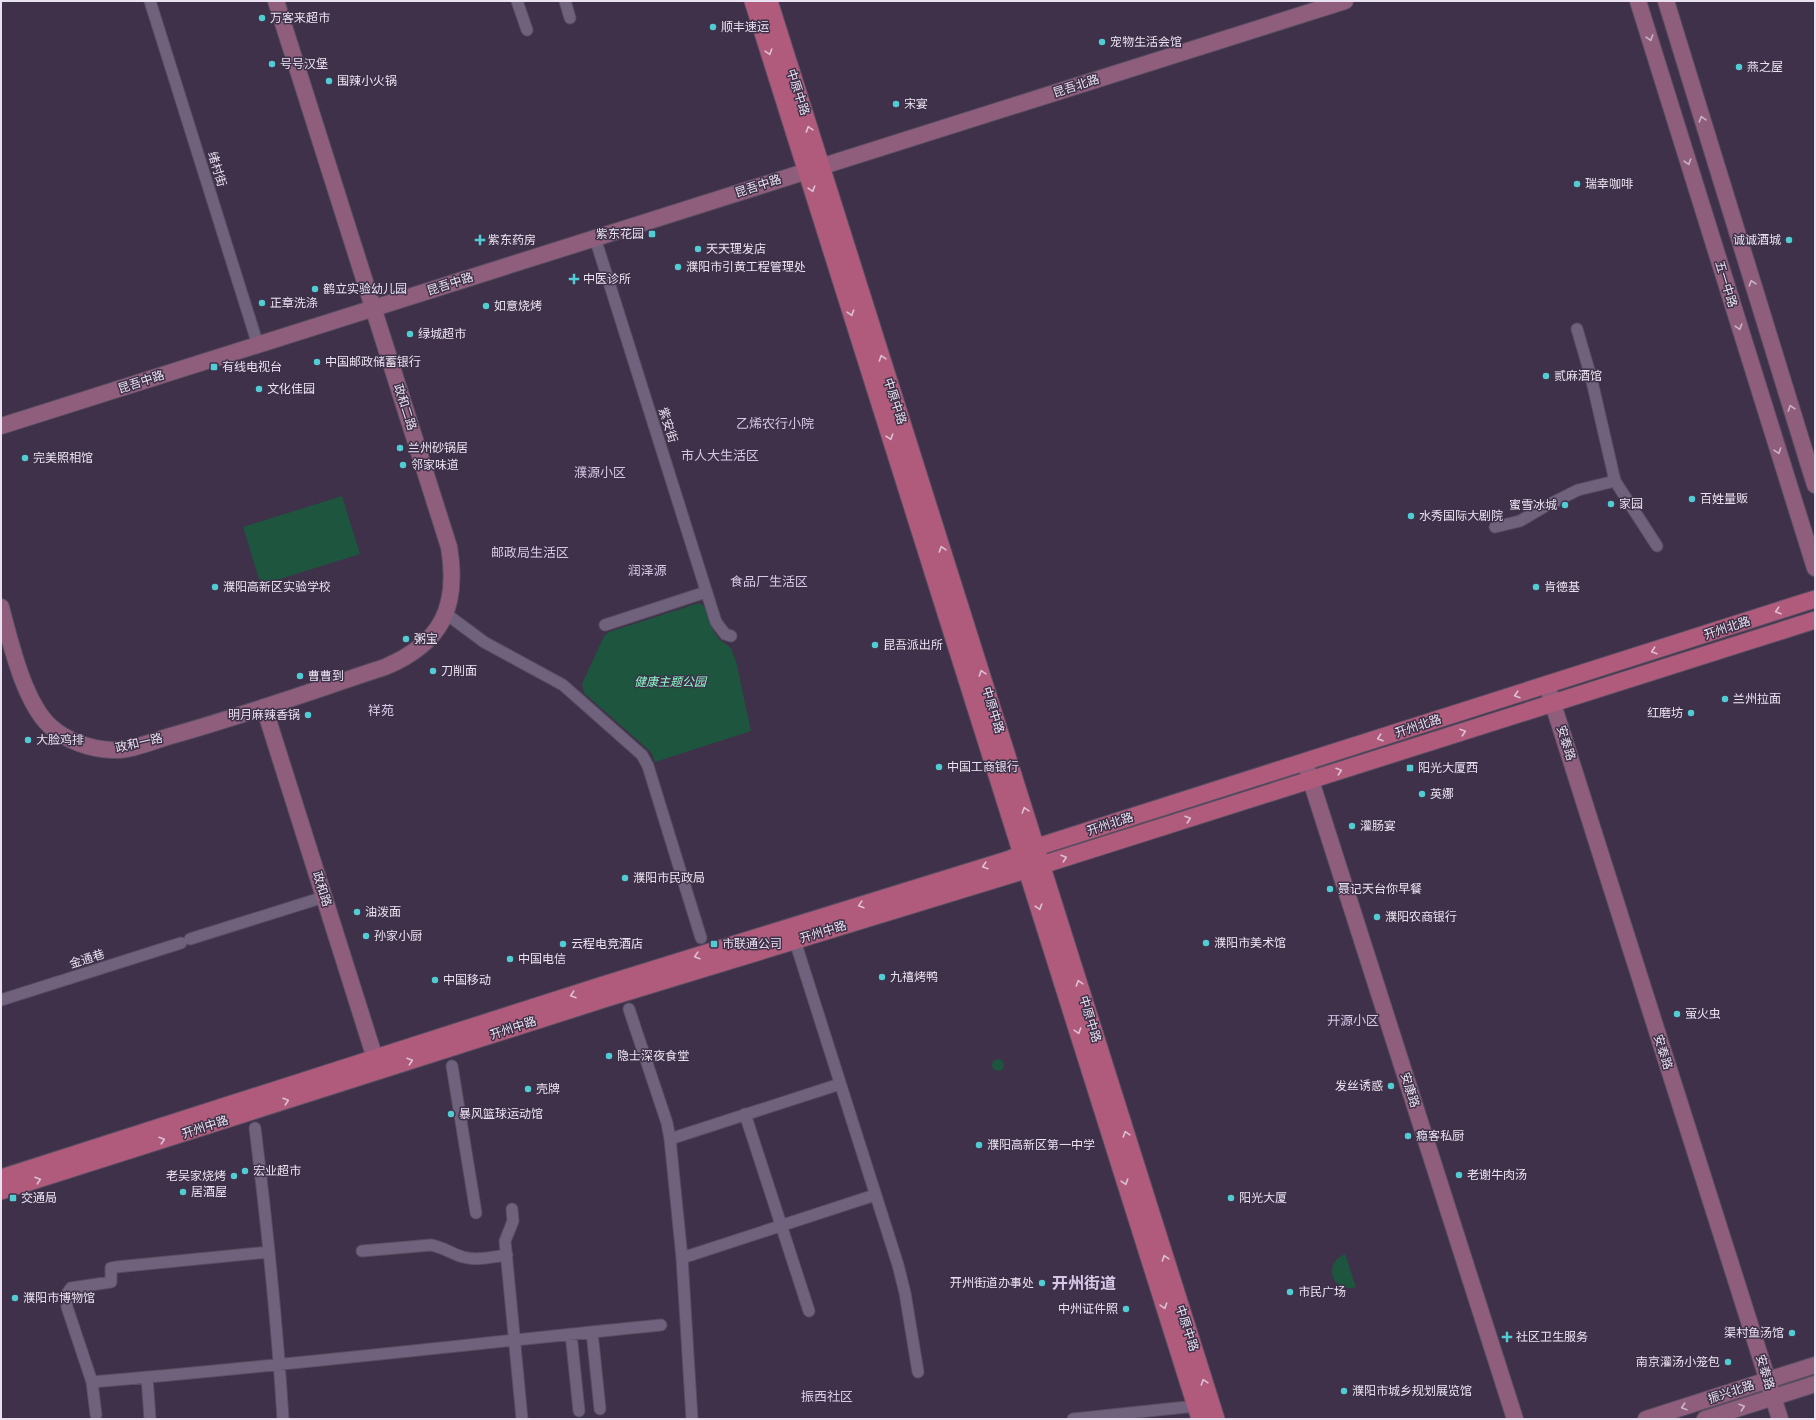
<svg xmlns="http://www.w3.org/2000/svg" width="1816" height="1420" font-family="'Crimson Pro','Noto Sans SC',serif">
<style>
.green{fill:#1e553e}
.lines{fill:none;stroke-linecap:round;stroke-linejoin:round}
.street-casing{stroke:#584d61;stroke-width:13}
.secondary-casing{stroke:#584d61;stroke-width:18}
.primary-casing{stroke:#584d61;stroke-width:19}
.street{stroke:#70627d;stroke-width:11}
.secondary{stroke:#905e7d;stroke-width:16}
.primary{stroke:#b05b7c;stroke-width:17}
.oneway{stroke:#cab4c8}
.oneway2{stroke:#dcc0d4}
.poi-dot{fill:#51ccd3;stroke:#3e3149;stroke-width:1.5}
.labels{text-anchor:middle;stroke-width:3;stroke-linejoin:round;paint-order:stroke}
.poi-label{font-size:12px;fill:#eae2f1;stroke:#3e3149;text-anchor:start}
.street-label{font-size:12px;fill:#eae2f1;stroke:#3e3149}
.park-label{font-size:12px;font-style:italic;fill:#8afac7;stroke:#3e3149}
.neighbourhood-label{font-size:13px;fill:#d7c7e6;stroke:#3e3149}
.district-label{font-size:16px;font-weight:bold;fill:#d7c7e6;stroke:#3e3149}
</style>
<rect width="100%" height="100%" fill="#3e3149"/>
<path class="green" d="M342,496L360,554L261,585L243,527Z
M699,603L704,606L714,632L719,639L731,648L736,661L751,731L655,762L651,752L584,693L582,684L604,636L609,632Z
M992 1065a6 6 0 1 1 12 0a6 6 0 1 1-12 0Z
M1345,1254L1356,1287C1332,1294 1322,1263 1345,1254Z"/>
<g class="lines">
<defs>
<path id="street" d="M150,1L258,345
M517,1L527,30
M565,1L570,18
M595,238L716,622L725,634L731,636
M1577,329L1591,377L1615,481L1657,546
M1495,527L1520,521L1544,507L1578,490L1615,481
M445,613L484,642L563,685L642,755L648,766L701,938
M605,625L706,592
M190,939L324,897
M795,941L898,1265L905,1293L918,1372
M1,1000L181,943
M629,1009L667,1123L670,1139L682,1258L692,1419
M452,1066L476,1213
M745,1114L809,1311
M255,1128C267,1225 277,1322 283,1419
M670,1139L840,1084
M512,1209L513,1221L505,1241L522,1419
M362,1251L431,1245C443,1247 452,1254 463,1257C478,1261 492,1257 507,1255
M682,1258L875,1195
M592,1332L600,1409
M571,1334L579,1411
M147,1377L150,1419
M92,1382L67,1307L66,1295L71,1288L111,1282V1268L116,1267L269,1252
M96,1415L92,1382C282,1366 471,1344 661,1325
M1073,1419L1196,1406"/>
<path id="secondary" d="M1638,1L1815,568
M1666,1L1815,485
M1,426L1345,1
M1,607C10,641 24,703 51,727C67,741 90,749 112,750C132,751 155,740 174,735C245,715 315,690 385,667C442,643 459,607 449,547L276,1
M1547,685L1780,1419
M264,707L379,1071
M1305,762L1515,1419
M1646,1419L1815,1365
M1705,1419L1815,1384"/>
<path id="primary" d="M753,1L1200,1419
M769,1L1216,1419
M1,1178L603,985L1010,859L1037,847L1815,599
M1,1191L607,998L1042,865L1815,620"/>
</defs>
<use href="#street" class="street-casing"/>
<use href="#secondary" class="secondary-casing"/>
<use href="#primary" class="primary-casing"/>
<use href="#street" class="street"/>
<use href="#secondary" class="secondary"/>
<use href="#primary" class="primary"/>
</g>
<defs><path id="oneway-chevron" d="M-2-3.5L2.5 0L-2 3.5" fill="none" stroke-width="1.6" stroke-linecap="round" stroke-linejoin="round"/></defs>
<g class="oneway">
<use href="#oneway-chevron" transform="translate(1650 38) rotate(73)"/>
<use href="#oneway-chevron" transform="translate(1702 119) rotate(-107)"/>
<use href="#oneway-chevron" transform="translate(1688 162) rotate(73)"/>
<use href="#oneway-chevron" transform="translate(1752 283) rotate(-107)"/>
<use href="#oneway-chevron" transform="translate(1739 327) rotate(73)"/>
<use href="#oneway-chevron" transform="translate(1791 408) rotate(-107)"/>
<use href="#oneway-chevron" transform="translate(1778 451) rotate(72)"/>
<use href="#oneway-chevron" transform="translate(1684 1407) rotate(162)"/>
<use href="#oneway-chevron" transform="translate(1742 1407) rotate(-18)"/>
</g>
<g class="oneway2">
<use href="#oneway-chevron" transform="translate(769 52) rotate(73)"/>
<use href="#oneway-chevron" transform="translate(809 129) rotate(-108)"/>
<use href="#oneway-chevron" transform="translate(812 189) rotate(73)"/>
<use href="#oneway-chevron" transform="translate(851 313) rotate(73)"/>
<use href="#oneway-chevron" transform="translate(882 358) rotate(-108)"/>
<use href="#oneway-chevron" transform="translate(890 437) rotate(73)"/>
<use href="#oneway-chevron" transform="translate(942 549) rotate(-108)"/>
<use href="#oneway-chevron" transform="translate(1778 611) rotate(162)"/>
<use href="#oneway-chevron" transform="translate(1654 651) rotate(162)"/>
<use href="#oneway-chevron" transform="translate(982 673) rotate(-108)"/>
<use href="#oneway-chevron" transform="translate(1517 695) rotate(162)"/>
<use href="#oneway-chevron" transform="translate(1463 732) rotate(-18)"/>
<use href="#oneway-chevron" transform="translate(1380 738) rotate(162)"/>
<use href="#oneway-chevron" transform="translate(1339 771) rotate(-18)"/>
<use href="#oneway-chevron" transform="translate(1025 810) rotate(-107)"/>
<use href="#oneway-chevron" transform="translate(1188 819) rotate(-18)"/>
<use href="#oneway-chevron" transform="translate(1064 858) rotate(-18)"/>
<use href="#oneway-chevron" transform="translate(985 866) rotate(163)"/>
<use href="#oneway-chevron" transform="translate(861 905) rotate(163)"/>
<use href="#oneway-chevron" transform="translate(1039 907) rotate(73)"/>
<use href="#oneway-chevron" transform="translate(697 956) rotate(163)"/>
<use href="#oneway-chevron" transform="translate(1079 983) rotate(-107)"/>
<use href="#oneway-chevron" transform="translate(573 995) rotate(162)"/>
<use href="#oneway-chevron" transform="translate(1078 1031) rotate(73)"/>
<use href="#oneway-chevron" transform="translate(410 1061) rotate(-18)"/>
<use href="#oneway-chevron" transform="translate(286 1101) rotate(-18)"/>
<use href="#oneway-chevron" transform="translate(1126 1134) rotate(-107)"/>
<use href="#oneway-chevron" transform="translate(162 1140) rotate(-18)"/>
<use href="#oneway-chevron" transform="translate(38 1180) rotate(-18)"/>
<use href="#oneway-chevron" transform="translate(1125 1182) rotate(73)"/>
<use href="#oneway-chevron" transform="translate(1165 1258) rotate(-108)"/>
<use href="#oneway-chevron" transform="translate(1164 1306) rotate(72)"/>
<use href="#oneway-chevron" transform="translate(1204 1382) rotate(-108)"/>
</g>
<g class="poi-dot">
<circle cx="262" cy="18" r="4"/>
<circle cx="713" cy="27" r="4"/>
<circle cx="1102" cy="42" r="4"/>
<circle cx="272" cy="64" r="4"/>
<circle cx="1739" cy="67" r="4"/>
<circle cx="329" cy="81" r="4"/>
<circle cx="896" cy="104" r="4"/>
<circle cx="1577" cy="184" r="4"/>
<rect x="648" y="230" width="8" height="8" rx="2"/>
<path d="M478 234h4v4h4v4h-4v4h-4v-4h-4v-4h4z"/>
<circle cx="1789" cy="240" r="4"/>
<circle cx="698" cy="249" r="4"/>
<circle cx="678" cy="267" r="4"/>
<path d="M572 273h4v4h4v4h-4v4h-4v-4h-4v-4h4z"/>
<circle cx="315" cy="289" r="4"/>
<circle cx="262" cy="303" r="4"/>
<circle cx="486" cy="306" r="4"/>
<circle cx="410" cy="334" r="4"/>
<circle cx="317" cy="362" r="4"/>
<rect x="210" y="363" width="8" height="8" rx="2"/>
<circle cx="1546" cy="376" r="4"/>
<circle cx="259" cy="389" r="4"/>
<circle cx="400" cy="448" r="4"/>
<circle cx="25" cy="458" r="4"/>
<circle cx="403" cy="465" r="4"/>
<circle cx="1692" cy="499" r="4"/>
<circle cx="1611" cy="504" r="4"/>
<circle cx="1565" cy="505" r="4"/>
<circle cx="1411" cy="516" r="4"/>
<circle cx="215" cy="587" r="4"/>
<circle cx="1536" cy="587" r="4"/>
<circle cx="406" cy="639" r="4"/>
<circle cx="875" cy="645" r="4"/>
<circle cx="433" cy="671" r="4"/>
<circle cx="300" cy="676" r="4"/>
<circle cx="1725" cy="699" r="4"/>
<circle cx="1691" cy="713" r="4"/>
<circle cx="308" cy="715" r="4"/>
<circle cx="28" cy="740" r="4"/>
<circle cx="939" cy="767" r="4"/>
<rect x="1406" y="764" width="8" height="8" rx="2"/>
<circle cx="1422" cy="794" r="4"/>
<circle cx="1352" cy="826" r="4"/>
<circle cx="625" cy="878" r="4"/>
<circle cx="1330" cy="889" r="4"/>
<circle cx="357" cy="912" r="4"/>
<circle cx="1377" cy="917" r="4"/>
<circle cx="366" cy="936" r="4"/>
<circle cx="1206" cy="943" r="4"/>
<circle cx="563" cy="944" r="4"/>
<rect x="710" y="940" width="8" height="8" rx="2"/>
<circle cx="510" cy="959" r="4"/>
<circle cx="882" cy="977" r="4"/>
<circle cx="435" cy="980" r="4"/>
<circle cx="1677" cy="1014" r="4"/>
<circle cx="609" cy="1056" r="4"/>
<circle cx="1391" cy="1086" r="4"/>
<circle cx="528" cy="1089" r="4"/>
<circle cx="451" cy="1114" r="4"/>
<circle cx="1408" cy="1136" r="4"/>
<circle cx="979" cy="1145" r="4"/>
<circle cx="245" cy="1171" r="4"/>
<circle cx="1459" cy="1175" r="4"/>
<circle cx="234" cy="1176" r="4"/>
<circle cx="183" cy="1192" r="4"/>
<rect x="9" y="1194" width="8" height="8" rx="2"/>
<circle cx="1231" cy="1198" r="4"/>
<circle cx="1042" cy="1283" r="4"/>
<circle cx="1290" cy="1292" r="4"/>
<circle cx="15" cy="1298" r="4"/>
<circle cx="1126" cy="1309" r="4"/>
<circle cx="1792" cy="1333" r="4"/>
<path d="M1505 1331h4v4h4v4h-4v4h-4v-4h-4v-4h4z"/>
<circle cx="1728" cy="1362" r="4"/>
<circle cx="1344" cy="1391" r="4"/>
</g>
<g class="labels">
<g class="poi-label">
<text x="270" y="22">万客来超市</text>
<text x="721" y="31">顺丰速运</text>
<text x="1110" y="46">宠物生活会馆</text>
<text x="280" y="68">号号汉堡</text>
<text x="1747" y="71">燕之屋</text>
<text x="337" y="85">围辣小火锅</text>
<text x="904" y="108">宋宴</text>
<text x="1585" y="188">瑞幸咖啡</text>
<text x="644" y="238" text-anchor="end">紫东花园</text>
<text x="488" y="244">紫东药房</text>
<text x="1781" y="244" text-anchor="end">诚诚酒城</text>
<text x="706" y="253">天天理发店</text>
<text x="686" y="271">濮阳市引黄工程管理处</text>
<text x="583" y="283">中医诊所</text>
<text x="323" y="293">鹤立实验幼儿园</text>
<text x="270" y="307">正章洗涤</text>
<text x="494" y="310">如意烧烤</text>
<text x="418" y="338">绿城超市</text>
<text x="325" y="366">中国邮政储蓄银行</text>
<text x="222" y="371">有线电视台</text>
<text x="1554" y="380">贰麻酒馆</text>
<text x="267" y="393">文化佳园</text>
<text x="408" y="452">兰州砂锅居</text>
<text x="33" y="462">完美照相馆</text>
<text x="411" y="469">邻家味道</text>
<text x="1700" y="503">百姓量贩</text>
<text x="1619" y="508">家园</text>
<text x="1557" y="509" text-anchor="end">蜜雪冰城</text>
<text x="1419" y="520">水秀国际大剧院</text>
<text x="223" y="591">濮阳高新区实验学校</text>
<text x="1544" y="591">肯德基</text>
<text x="414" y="643">粥宝</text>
<text x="883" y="649">昆吾派出所</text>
<text x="441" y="675">刀削面</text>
<text x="308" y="680">曹曹到</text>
<text x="1733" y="703">兰州拉面</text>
<text x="1683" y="717" text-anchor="end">红磨坊</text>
<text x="300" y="719" text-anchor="end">明月麻辣香锅</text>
<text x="36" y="744">大脸鸡排</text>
<text x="947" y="771">中国工商银行</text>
<text x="1418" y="772">阳光大厦西</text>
<text x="1430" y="798">英娜</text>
<text x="1360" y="830">灌肠宴</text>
<text x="633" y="882">濮阳市民政局</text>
<text x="1338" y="893">聂记天台你早餐</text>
<text x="365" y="916">油泼面</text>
<text x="1385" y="921">濮阳农商银行</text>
<text x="374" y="940">孙家小厨</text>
<text x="1214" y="947">濮阳市美术馆</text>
<text x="571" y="948">云程电竞酒店</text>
<text x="722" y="948">市联通公司</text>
<text x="518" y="963">中国电信</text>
<text x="890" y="981">九禧烤鸭</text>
<text x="443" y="984">中国移动</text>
<text x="1685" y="1018">萤火虫</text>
<text x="617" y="1060">隐士深夜食堂</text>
<text x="1383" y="1090" text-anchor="end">发丝诱惑</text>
<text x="536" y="1093">壳牌</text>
<text x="459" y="1118">暴风篮球运动馆</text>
<text x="1416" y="1140">瘾客私厨</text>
<text x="987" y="1149">濮阳高新区第一中学</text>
<text x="253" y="1175">宏业超市</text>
<text x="1467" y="1179">老谢牛肉汤</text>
<text x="226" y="1180" text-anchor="end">老吴家烧烤</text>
<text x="191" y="1196">居酒屋</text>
<text x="21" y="1202">交通局</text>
<text x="1239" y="1202">阳光大厦</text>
<text x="1034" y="1287" text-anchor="end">开州街道办事处</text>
<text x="1298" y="1296">市民广场</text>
<text x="23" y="1302">濮阳市博物馆</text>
<text x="1118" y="1313" text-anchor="end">中州证件照</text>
<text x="1784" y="1337" text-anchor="end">渠村鱼汤馆</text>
<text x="1516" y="1341">社区卫生服务</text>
<text x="1720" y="1366" text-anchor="end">南京灌汤小笼包</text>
<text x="1352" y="1395">濮阳市城乡规划展览馆</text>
</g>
<g class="street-label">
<text transform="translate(1076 86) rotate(-18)" y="4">昆吾北路</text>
<text transform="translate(798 92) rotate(72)" y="4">中原中路</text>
<text transform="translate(217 169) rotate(73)" y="4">绪村街</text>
<text transform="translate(758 186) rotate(-18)" y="4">昆吾中路</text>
<text transform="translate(450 284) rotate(-18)" y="4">昆吾中路</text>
<text transform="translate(1726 284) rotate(73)" y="4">五一中路</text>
<text transform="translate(141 382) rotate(-18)" y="4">昆吾中路</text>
<text transform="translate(895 401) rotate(72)" y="4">中原中路</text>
<text transform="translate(405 407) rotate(72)" y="4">政和二路</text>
<text transform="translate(668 425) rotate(72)" y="4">紫安街</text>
<text transform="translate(1727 628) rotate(-18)" y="4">开州北路</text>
<text transform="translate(993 710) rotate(73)" y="4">中原中路</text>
<text transform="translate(1418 726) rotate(-18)" y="4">开州北路</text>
<text transform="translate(139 743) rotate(-13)" y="4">政和一路</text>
<text transform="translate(1566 743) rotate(72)" y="4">安泰路</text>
<text transform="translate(1110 824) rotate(-18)" y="4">开州北路</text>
<text transform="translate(322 889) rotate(72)" y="4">政和路</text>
<text transform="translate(823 932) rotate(-17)" y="4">开州中路</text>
<text transform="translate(87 959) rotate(-18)" y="4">金通巷</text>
<text transform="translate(1090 1019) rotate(73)" y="4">中原中路</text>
<text transform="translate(513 1028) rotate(-18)" y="4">开州中路</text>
<text transform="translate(1663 1052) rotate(72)" y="4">安泰路</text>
<text transform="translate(1410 1090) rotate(72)" y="4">安康路</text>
<text transform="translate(205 1127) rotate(-18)" y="4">开州中路</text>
<text transform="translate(1187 1328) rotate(72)" y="4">中原中路</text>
<text transform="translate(1765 1372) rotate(73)" y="4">安泰路</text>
<text transform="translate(1731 1392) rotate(-18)" y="4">振兴北路</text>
</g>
<g class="park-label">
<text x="670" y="686">健康主题公园</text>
</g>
<g class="neighbourhood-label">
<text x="775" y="428">乙烯农行小院</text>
<text x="720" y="460">市人大生活区</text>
<text x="600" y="477">濮源小区</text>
<text x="530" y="557">邮政局生活区</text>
<text x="647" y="575">润泽源</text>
<text x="769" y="586">食品厂生活区</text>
<text x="381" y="715">祥苑</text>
<text x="1353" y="1025">开源小区</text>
<text x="827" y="1401">振西社区</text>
</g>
<g class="district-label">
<text x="1084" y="1289">开州街道</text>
</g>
</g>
<rect width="1816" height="1420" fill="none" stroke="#eae2f1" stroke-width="4"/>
</svg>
